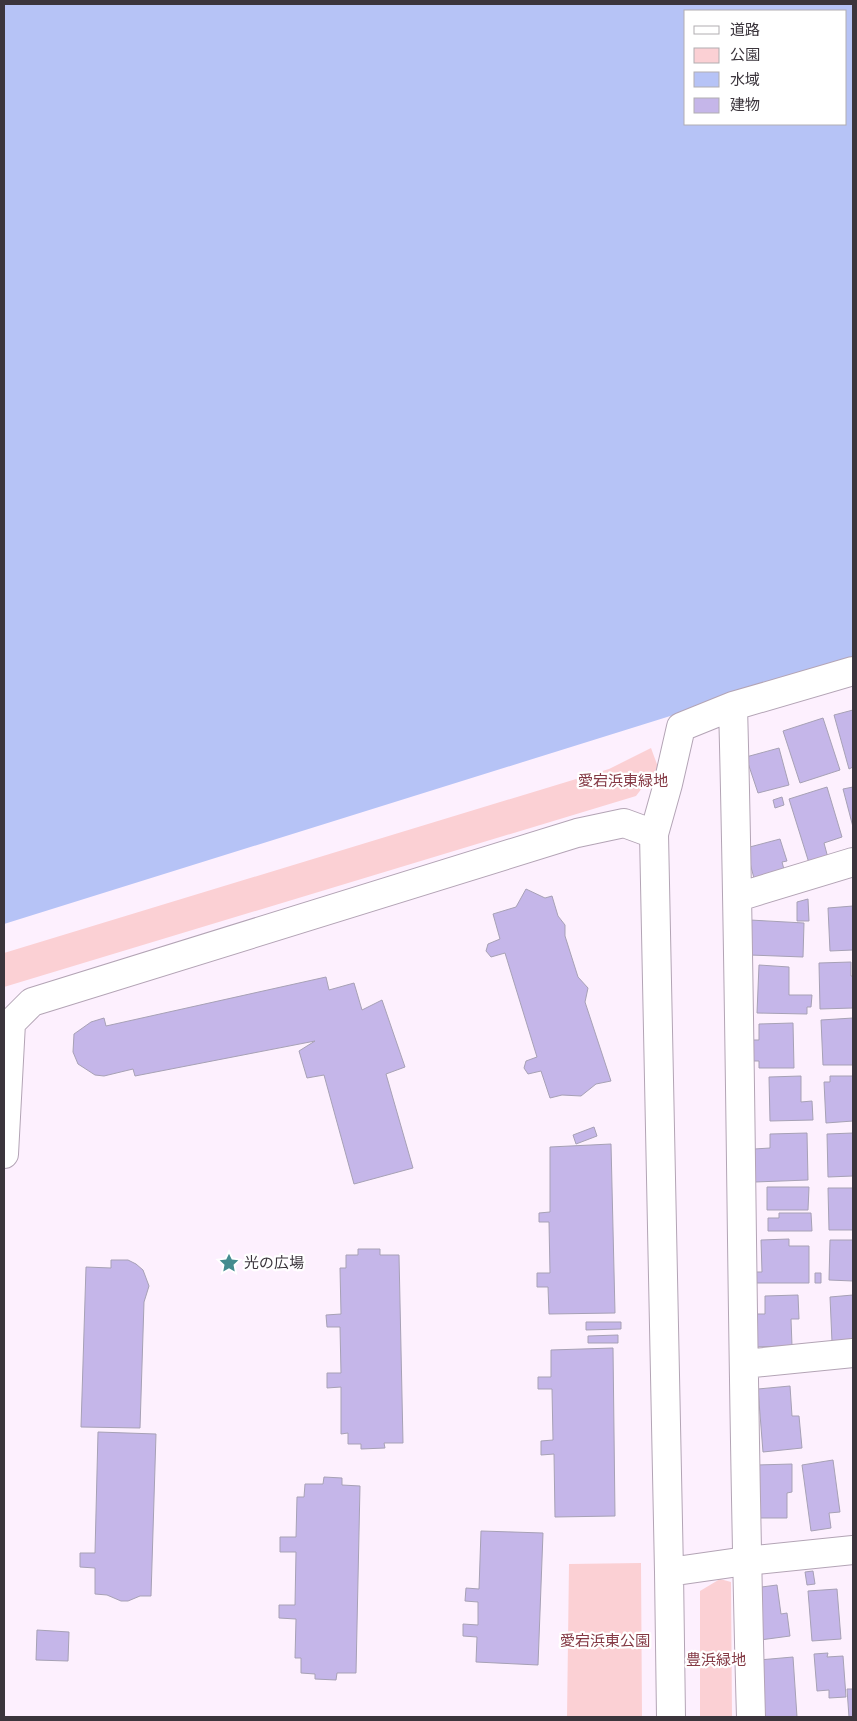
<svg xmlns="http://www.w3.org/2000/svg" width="857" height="1721" font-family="Figtree,'Noto Sans JP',sans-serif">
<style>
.green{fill:#fbd0d4}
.water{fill:#b6c3f6;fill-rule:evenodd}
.building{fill:#c5b6e9;stroke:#a7a1b5}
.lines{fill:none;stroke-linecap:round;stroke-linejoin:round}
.minor-casing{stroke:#b3a4b5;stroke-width:30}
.tertiary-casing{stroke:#b3a4b5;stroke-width:30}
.minor{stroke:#fff;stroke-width:28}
.tertiary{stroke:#fff;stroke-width:28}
.labels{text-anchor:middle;stroke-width:4.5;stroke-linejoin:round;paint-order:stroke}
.park-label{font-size:15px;fill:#843a45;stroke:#fff}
.poi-label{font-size:15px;fill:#3b353c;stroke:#fff;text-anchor:start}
</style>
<rect width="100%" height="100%" fill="#fdf0fe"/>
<path class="green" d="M651,748L658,767L636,796L4,987V953L609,769Z
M641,1563L642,1717H567L569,1564Z
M720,1579L731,1582L732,1717H700V1591Z"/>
<path class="water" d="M4,4H853V659L4,924ZM686,11H846V124H686Z"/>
<path class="building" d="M853,710V767L849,769L834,715Z
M823,718L840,770L800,783L783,731Z
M779,748L789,785L758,793L746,757Z
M827,787L842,837L824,843L828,858L809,863L789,799Z
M853,787V827L843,789Z
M782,797L784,805L775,808L773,800Z
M780,839L787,861L782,862L785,873L755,882L746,848Z
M526,889L545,898L552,896L558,916L565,925V936L578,977L588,988L585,1002L611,1081L596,1084L581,1096L562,1095L550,1098L541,1071L528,1074L524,1068L526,1061L537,1057L505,953L491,957L486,951L488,944L500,939L493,914L516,907Z
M808,899L809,921H797V902Z
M853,906V950L830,951L828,908Z
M750,920L804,923L803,957L750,955Z
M851,962V976H853V1008L820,1009L819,963Z
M759,965L789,967V995H812L811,1007H807V1014L757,1013Z
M326,977L329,990L354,983L362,1010L382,1000L405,1067L386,1074L413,1168L354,1184L324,1075L307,1078L299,1051L315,1041L135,1076L133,1069L104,1076L95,1075L78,1064L73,1052L74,1034L91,1022L104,1018L106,1026Z
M853,1018V1065H823L821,1020Z
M793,1023L794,1068H759V1061H750V1040H759V1024Z
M801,1076V1102L812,1101L813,1120L770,1121L769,1077Z
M830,1076H853V1121L826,1123L824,1082H830Z
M594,1127L597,1136L576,1144L573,1135Z
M807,1133L808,1180L755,1182L754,1149L770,1148V1134Z
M853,1133V1176L828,1177L827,1134Z
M611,1144L615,1313L549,1314L548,1287H537V1273H550L549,1222H539V1213L550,1212V1147Z
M767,1187H809L808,1210H767Z
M828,1188H853V1230H829Z
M779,1213H811L812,1231H768V1218H779Z
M789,1239V1246H809V1283H753V1272H762L761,1240Z
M830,1240H853V1281L829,1280Z
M358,1249H380V1255H399L403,1443H384L385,1448L361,1449V1444H348V1433L341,1434V1387L327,1388V1373H341L340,1327H327L326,1315L341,1314L340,1268H346V1255H358Z
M111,1260H128L136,1264L143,1270L149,1286L144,1302L140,1428L81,1427L86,1267L111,1268Z
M815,1273H821V1283H815Z
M798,1295L799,1319H791L792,1346L751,1347L750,1314H765V1296Z
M853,1295V1341L832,1342L830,1297Z
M586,1322H621V1329L586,1330Z
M618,1335V1343H588V1336Z
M613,1348L615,1516L555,1517L554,1454L541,1455V1441L553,1440L552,1389H538V1377H551V1350Z
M790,1386L792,1416H799L802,1448L763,1452L758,1389Z
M98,1432L156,1434L151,1596H140L128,1601H121L107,1595L95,1594V1568L80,1567V1553H95Z
M833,1460L840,1512L829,1513L831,1528L811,1531L802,1465Z
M792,1464V1492L787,1493V1518H758L757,1465Z
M324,1477L342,1478V1485L360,1486L356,1673H337L336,1680L315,1679V1674L301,1673V1658H295L296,1619L279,1618V1605H295L296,1552H280V1537H296L297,1497H304L305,1484H323Z
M481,1531L543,1533L538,1665L476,1662L477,1637L463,1636V1624L478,1625V1602L465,1601L466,1588L479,1589Z
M813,1571L815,1584L807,1585L805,1572Z
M777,1585L781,1614L787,1613L790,1636L760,1640L754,1588Z
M837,1589L841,1639L812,1641L808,1591Z
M37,1630L69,1632L68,1661L36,1660Z
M828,1653L827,1657L843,1656L846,1697L829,1698V1690L817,1691L814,1654Z
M793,1657L797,1717H763L759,1660Z
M847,1689H853V1717H849Z"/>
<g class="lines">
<defs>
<path id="minor" d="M733,706C742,1043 741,1380 751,1717
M654,834L668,784L681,727L733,706L853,671
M738,897L853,862
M744,1364L853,1353"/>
<path id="tertiary" d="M4,1154L11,1023L32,1002L577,833L624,823L654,834L669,1572L671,1717
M669,1572L746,1561L853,1550"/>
</defs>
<use href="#minor" class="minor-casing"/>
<use href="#tertiary" class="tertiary-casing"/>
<use href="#minor" class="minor"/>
<use href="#tertiary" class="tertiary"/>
</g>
<defs>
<symbol id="sight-bare" viewBox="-9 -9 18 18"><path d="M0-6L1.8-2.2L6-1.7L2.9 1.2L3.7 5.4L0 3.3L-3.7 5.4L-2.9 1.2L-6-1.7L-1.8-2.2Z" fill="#448c8f" stroke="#fff" stroke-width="2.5" paint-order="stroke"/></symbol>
</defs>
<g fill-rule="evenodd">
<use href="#sight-bare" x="215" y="1249" width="28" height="28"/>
</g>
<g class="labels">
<g class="park-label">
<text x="623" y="786">愛宕浜東緑地</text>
<text x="605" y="1646">愛宕浜東公園</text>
<text x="716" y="1665">豊浜緑地</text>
</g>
<g class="poi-label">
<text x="244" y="1268">光の広場</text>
</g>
</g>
<rect width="857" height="1721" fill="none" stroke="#3b353c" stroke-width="10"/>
<rect x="684" y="10" width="162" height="115" fill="#ffffff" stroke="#b1aeb1"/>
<rect x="694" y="26" width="25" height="8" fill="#ffffff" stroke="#b1aeb1"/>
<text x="730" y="35" font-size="15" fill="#3b353c">道路</text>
<rect x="694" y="48" width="25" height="15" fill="#fbd0d4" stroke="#b1aeb1"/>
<text x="730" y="60" font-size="15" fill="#3b353c">公園</text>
<rect x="694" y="72" width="25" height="15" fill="#b6c3f6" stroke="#b1aeb1"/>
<text x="730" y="85" font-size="15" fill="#3b353c">水域</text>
<rect x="694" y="98" width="25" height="15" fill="#c5b6e9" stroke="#b1aeb1"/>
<text x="730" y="110" font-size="15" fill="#3b353c">建物</text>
</svg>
